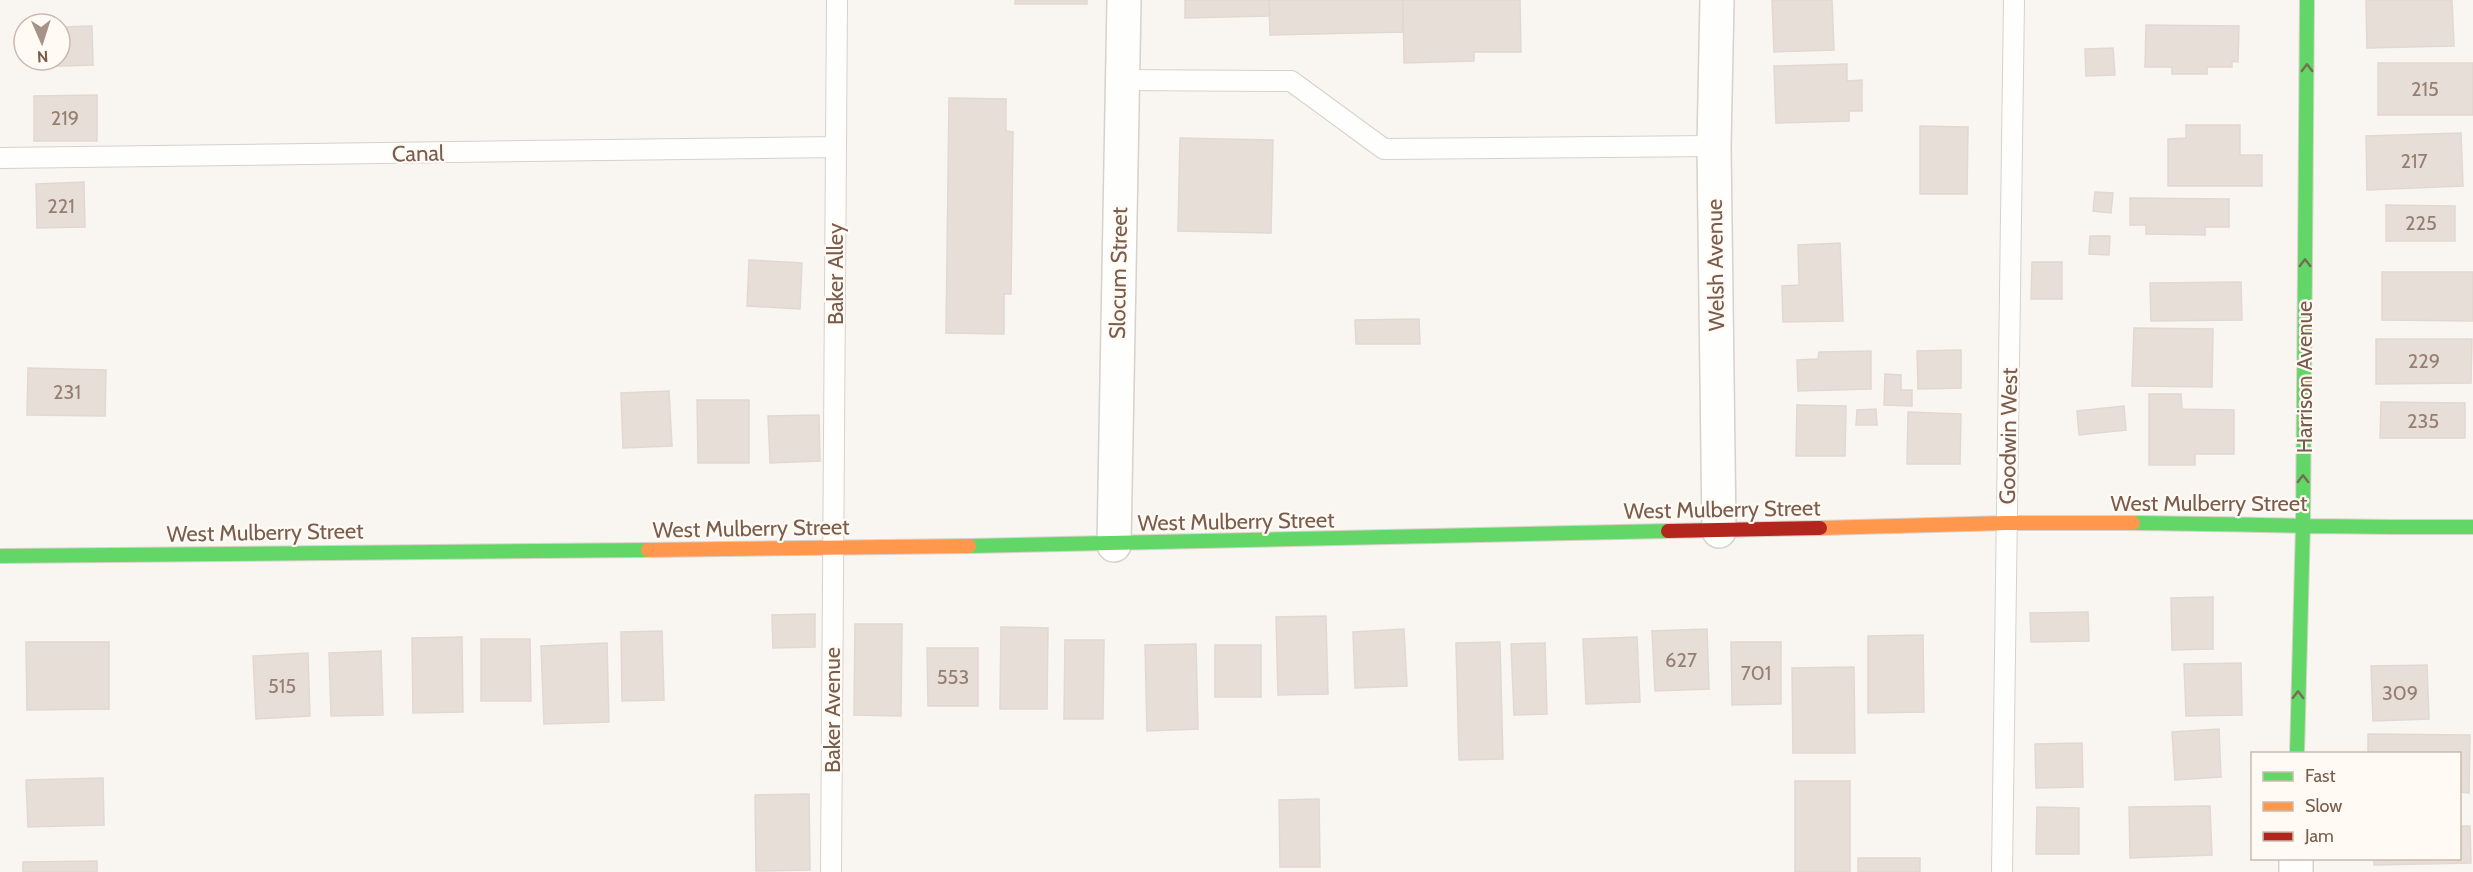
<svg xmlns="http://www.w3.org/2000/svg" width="2473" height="872" font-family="Cabin,sans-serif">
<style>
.building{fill:#e6ded7;stroke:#e2d8d2;stroke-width:1.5}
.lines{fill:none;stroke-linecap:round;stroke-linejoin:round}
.lane-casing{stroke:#d7d1cb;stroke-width:22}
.street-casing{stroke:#d7d1cb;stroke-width:36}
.fast-casing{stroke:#d9d2cb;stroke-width:16}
.slow-casing{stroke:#d9d2cb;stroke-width:16}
.jam-casing{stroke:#d9d2cb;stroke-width:16}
.lane{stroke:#fefefd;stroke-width:20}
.street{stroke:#fefefd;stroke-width:33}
.fast{stroke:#63d668;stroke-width:14}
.slow{stroke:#ff974d;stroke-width:14}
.jam{stroke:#b3261e;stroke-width:14}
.oneway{stroke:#776e51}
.labels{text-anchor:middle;stroke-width:4.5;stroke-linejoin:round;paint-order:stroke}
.number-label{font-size:20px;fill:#977e72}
.street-label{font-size:22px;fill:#7a5c4d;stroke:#fffaf3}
</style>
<rect width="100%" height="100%" fill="#f9f5f0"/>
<path class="building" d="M1015,0H1087V4H1015Z
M1185,0H1269L1270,16L1185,18Z
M1269,0H1403V32L1270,35Z
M1403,0H1520L1521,52H1474V61L1404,63Z
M1772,0H1832L1834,50L1774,52Z
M2366,0H2452L2454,46L2367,48Z
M2146,25L2239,26L2238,62L2232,61V67H2207V74H2172V67H2145Z
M92,26L93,65L32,67V60H60V27Z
M2113,48L2115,75L2086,76L2085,49Z
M2378,63H2473V115H2378Z
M1847,64V81L1862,80V111H1849V121L1776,123L1774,66Z
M97,95V141H34V96Z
M949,98L1006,99V131L1013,132L1011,294H1004V334L946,333Z
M2186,125H2240V155H2262V186H2168V139L2186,138Z
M1920,126L1968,127L1967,194H1920Z
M2461,133L2463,186L2367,190L2366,136Z
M1180,138L1273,140L1271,233L1178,231Z
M84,182L85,227L37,228L36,184Z
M2095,192L2113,193L2111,213L2093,211Z
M2130,198L2229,199V227H2205V235L2146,234V225H2130Z
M2386,205L2455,206V241H2386Z
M2090,236H2110L2109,255L2089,254Z
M1840,243L1843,321L1783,322L1782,286L1799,285L1798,245Z
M749,260L802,263L800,309L747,306Z
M2032,262H2062V299H2031Z
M2382,272H2473V321L2382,320Z
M2241,282L2242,320L2151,321L2150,283Z
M1419,319L1420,344H1356L1355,320Z
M2134,328L2213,329L2212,387L2132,386Z
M2376,339H2472L2471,383L2376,384Z
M1961,350V388L1918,389L1917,351Z
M1871,351V389L1798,391L1797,360L1818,359L1819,352Z
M28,368L106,370L105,416L27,415Z
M1885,374L1901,375V390H1912V406L1884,405Z
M669,391L672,446L623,448L621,393Z
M2149,394H2181L2182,409L2234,410V454H2195V465H2149Z
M697,400H749V463H698Z
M2381,402L2465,403V438H2380Z
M1797,405L1846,406L1845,456H1796Z
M2124,406L2126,430L2079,435L2077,411Z
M1876,409L1877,425H1856L1857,410Z
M1908,412L1961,414L1960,464H1907Z
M819,415L820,461L770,463L768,416Z
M2213,597V649L2172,650L2171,598Z
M2088,612L2089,641L2031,642L2030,613Z
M815,614V647L773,648L772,615Z
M1326,616L1328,694L1278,695L1276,617Z
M855,624H902L901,716L854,715Z
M1001,627L1048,628L1047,709H1000Z
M1404,629L1407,686L1355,688L1353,632Z
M1707,629L1709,689L1655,691L1652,631Z
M662,631L664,700L622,701L621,632Z
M1923,635L1924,712L1868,713V636Z
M462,637L463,712L413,713L412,638Z
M1637,637L1640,702L1586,704L1583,639Z
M481,639H530L531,701H481Z
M1065,640H1104L1103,719H1064Z
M26,642H109V709L27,710Z
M1500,642L1503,759L1459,760L1456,643Z
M1731,642H1781V704L1732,705Z
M607,643L609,722L544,724L541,646Z
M1545,643L1547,714L1514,715L1511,644Z
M1196,644L1198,729L1147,731L1145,645Z
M1215,645H1261V697H1215Z
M927,648H978V706H928Z
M381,651L383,715L331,716L329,653Z
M308,653L310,716L256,719L253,656Z
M2241,663L2242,715L2186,716L2184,664Z
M2427,665L2429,719L2373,721L2371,666Z
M1854,667L1855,753H1793L1792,668Z
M2219,729L2221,777L2175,780L2172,732Z
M2368,734L2470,735L2469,793L2460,792V754H2368Z
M2082,743L2083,787L2036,788L2035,744Z
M103,778L104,825L28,827L26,780Z
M1795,781H1850V872H1795Z
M809,794L810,870L756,871L755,795Z
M1319,799L1320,867H1280L1279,800Z
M2210,806L2212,855L2130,858L2129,807Z
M2037,807L2079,808V854H2036Z
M2460,826H2470L2471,863L2374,865V858H2460Z
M1858,858H1920V872H1858Z
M97,861V872H23V862Z"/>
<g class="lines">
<defs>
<path id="lane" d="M1122,80L1291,81L1384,149L1714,146
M0,158L836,147
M831,872L837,0
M2002,872L2014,0"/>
<path id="street" d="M1717,0L1714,146L1719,531
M1114,545L1124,0
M2296,872V858"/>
<path id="fast" d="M2133,523C2247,524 2360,528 2473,527
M969,546L1668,531
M0,556L648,550
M2297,754L2303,524L2307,0"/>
<path id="slow" d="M1820,528L2007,523H2133
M648,550L969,546"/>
<path id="jam" d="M1668,531L1820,528"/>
</defs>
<use href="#lane" class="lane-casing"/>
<use href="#street" class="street-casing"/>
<use href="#fast" class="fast-casing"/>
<use href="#slow" class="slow-casing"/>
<use href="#jam" class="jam-casing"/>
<use href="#lane" class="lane"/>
<use href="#street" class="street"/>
<use href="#fast" class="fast"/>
<use href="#slow" class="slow"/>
<use href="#jam" class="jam"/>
</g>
<defs><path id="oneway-chevron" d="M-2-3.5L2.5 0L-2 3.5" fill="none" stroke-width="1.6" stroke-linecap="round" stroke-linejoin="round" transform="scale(1.5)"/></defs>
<g class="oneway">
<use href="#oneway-chevron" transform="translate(2307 68) rotate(-90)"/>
<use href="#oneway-chevron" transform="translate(2305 263) rotate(-90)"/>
<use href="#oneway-chevron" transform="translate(2303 479) rotate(-90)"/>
<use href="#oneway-chevron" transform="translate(2298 695) rotate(-89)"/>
</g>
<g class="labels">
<g class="number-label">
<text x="2425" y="96">215</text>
<text x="65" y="125">219</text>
<text x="2414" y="168">217</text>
<text x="61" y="213">221</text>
<text x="2421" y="230">225</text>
<text x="2424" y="368">229</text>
<text x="67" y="399">231</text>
<text x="2423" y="428">235</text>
<text x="1681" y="667">627</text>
<text x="1756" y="680">701</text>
<text x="953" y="684">553</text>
<text x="282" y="693">515</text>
<text x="2400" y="700">309</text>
</g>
<g class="street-label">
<text transform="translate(418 153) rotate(-1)" y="8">Canal</text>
<text transform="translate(1715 265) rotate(-91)" y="8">Welsh Avenue</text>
<text transform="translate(1118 273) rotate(-89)" y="8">Slocum Street</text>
<text transform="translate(835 274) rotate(-90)" y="8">Baker Alley</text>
<text transform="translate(2304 377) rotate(-90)" y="8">Harrison Avenue</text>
<text transform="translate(2008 436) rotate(-89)" y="8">Goodwin West</text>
<text x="2209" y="511">West Mulberry Street</text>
<text transform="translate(1722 509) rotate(-1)" y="8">West Mulberry Street</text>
<text transform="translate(1236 521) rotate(-1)" y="8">West Mulberry Street</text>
<text transform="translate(751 528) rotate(-1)" y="8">West Mulberry Street</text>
<text transform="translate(265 532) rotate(-1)" y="8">West Mulberry Street</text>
<text transform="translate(832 710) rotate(-90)" y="8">Baker Avenue</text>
</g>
</g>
<rect x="2251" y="752" width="210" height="108" fill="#fffaf3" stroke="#cabbb1" stroke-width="1.5"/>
<rect x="2263" y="772" width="30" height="9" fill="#63d668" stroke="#cabbb1" stroke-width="1.5"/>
<text x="2305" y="782" font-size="18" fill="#7a5c4d">Fast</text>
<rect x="2263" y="802" width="30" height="9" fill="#ff974d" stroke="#cabbb1" stroke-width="1.5"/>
<text x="2305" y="812" font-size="18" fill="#7a5c4d">Slow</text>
<rect x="2263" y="832" width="30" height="9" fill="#b3261e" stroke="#cabbb1" stroke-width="1.5"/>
<text x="2305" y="842" font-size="18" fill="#7a5c4d">Jam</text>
<g transform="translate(42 42) rotate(177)"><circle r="28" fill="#fffaf3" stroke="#cabbb1" stroke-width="1.5"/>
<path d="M0-4.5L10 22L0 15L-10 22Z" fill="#a69286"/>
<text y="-9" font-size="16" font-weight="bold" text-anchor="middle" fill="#7a5c4d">N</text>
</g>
</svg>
